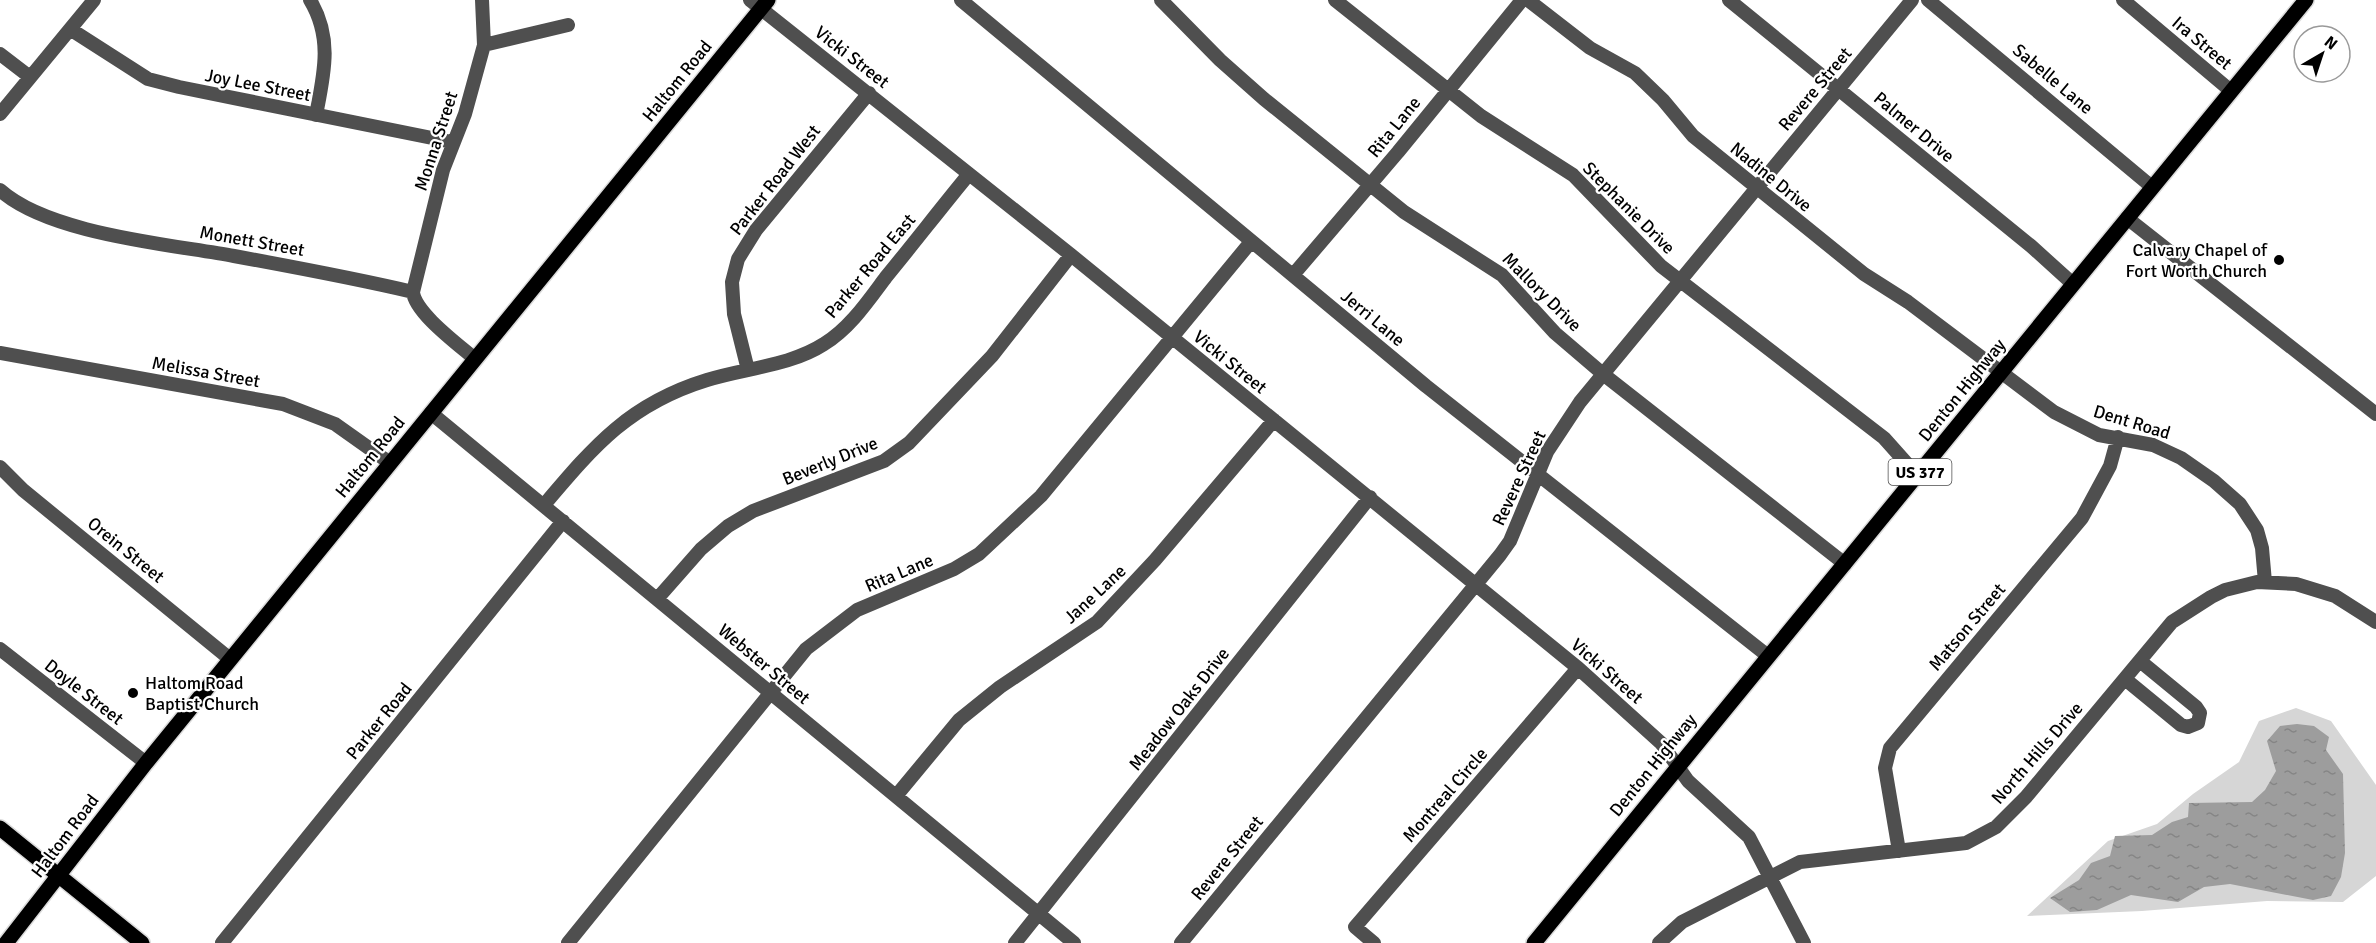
<svg xmlns="http://www.w3.org/2000/svg" width="2376" height="943" font-family="Signika,sans-serif">
<style>
.park{fill:#d6d6d6}
.water{fill:url(#water-ripples)}
.lines{fill:none;stroke-linecap:round;stroke-linejoin:round}
.major-casing{stroke:#dbdbdb;stroke-width:18}
.minor{stroke:#4f4f4f;stroke-width:14}
.major{stroke:#000;stroke-width:15}
.poi-dot{fill:#000;stroke:#fff;stroke-width:2}
.labels{text-anchor:middle;stroke-width:4.5;stroke-linejoin:round;paint-order:stroke}
.shield{fill:#fff;stroke:#4c4c4c;stroke-width:1.5}
.shield-label{font-size:16px;font-weight:bold;fill:#000}
.street-label{font-size:18px;fill:#000;stroke:#fff}
.poi-label{font-size:18px;fill:#000;stroke:#fff;text-anchor:end}
</style>
<defs>
<pattern id="water-ripples" width="26" height="14" patternUnits="userSpaceOnUse" patternTransform="scale(1.5)"><rect width="26" height="14" fill="#9d9d9d"/><path d="M2 4q2-2 4 0t4 0M15 11q2-2 4 0t4 0" fill="none" stroke="#858585"/></pattern>
</defs>
<rect width="100%" height="100%" fill="#fff"/>
<path class="park" d="M2296,708L2331,721L2376,785V876L2343,902L2267,901L2142,911L2027,916L2108,841L2157,824L2193,794L2239,762L2259,721Z"/>
<path class="water" d="M2297,724L2314,726L2329,737L2326,750L2343,774L2345,853L2341,877L2331,896L2313,900L2230,884L2204,887L2178,902L2131,895L2097,910L2070,912L2050,898L2079,880L2091,863L2110,856L2115,836L2152,835L2172,822L2188,817L2189,803L2252,802L2265,790L2276,771L2267,741L2280,726Z"/>
<g class="lines">
<defs>
<path id="major" d="M0,828L142,943
M6,943L146,763L768,0
M1534,943L2306,0"/>
</defs>
<use href="#major" class="major-casing"/>
<path class="minor" d="M310,0C333,38 324,74 316,115
M750,0L1071,255L1578,668L1661,743L1688,781L1749,837L1804,943
M961,0L1426,386L1768,656
M1161,0L1220,60L1264,99L1404,212L1502,275L1555,333L1603,374L1845,564
M1335,0L1481,116L1573,175L1661,266L1884,438L1917,475
M1528,0L1590,48L1635,73L1663,100L1693,136L1864,274L1908,302L2054,412L2099,435L2153,445L2181,458L2214,481L2240,504L2257,530L2262,548L2265,582
M1729,0L2031,246L2073,284
M1928,0L2152,187
M2123,0L2231,91
M70,29L148,79L179,87L452,142
M484,45L568,25
M0,54L30,77
M0,114L94,0
M0,190C49,234 169,244 234,256C294,267 354,278 413,292
M2127,218L2376,414
M1293,275L1398,152L1522,0
M0,353L283,404L335,424L390,463
M475,359C459,345 415,313 413,292L443,170L465,114L484,45L482,0
M748,370L734,314L732,282L738,259L756,230L869,93
M431,413L1074,943
M0,467L23,490L230,659
M544,505C594,446 629,404 707,380C745,368 790,366 824,344C850,328 868,301 886,277C914,243 941,208 969,174
M657,599L701,549L728,526L753,511L884,461L909,443L992,356L1071,255
M0,649L146,763
M2125,679L2181,725L2188,727L2198,723L2200,713L2196,707L2140,661
M896,796L959,720L1000,687L1097,622L1155,560L1274,420
M1899,851L1885,768L1890,748L2082,518L2110,466L2118,437
M222,943L563,521
M568,943L806,649L857,610L954,569L979,554L1041,496L1250,243
M1015,943L1370,497
M1181,943L1500,555L1510,541L1547,452L1580,402L1912,0
M1374,943L1355,927L1578,668
M1659,943L1682,922L1800,862L1966,843L1996,827L2026,797L2172,622L2211,597L2225,590L2257,582L2296,584L2335,596L2376,622"/>
<use href="#major" class="major"/>
</g>
<g class="poi-dot">
<circle cx="2279" cy="260" r="6"/>
<circle cx="133" cy="693" r="6"/>
</g>
<g class="labels">
<rect class="shield" x="1888.5" y="459" width="63" height="26" rx="4.5"/>
<g class="shield-label">
<text x="1920" y="478">US 377</text>
</g>
<g class="street-label">
<text transform="translate(2202 43) rotate(40)" y="6">Ira Street</text>
<text transform="translate(852 57) rotate(38)" y="6">Vicki Street</text>
<text transform="translate(2053 79) rotate(40)" y="6">Sabelle Lane</text>
<text transform="translate(677 81) rotate(-51)" y="6">Haltom Road</text>
<text transform="translate(258 85) rotate(11)" y="6">Joy Lee Street</text>
<text transform="translate(1815 89) rotate(-50)" y="6">Revere Street</text>
<text transform="translate(1394 127) rotate(-51)" y="6">Rita Lane</text>
<text transform="translate(1914 127) rotate(40)" y="6">Palmer Drive</text>
<text transform="translate(436 141) rotate(-72)" y="6">Monna Street</text>
<text transform="translate(1771 177) rotate(39)" y="6">Nadine Drive</text>
<text transform="translate(775 180) rotate(-52)" y="6">Parker Road West</text>
<text transform="translate(1629 208) rotate(45)" y="6">Stephanie Drive</text>
<text transform="translate(252 241) rotate(10)" y="6">Monett Street</text>
<text transform="translate(870 266) rotate(-50)" y="6">Parker Road East</text>
<text transform="translate(1542 292) rotate(45)" y="6">Mallory Drive</text>
<text transform="translate(1373 318) rotate(40)" y="6">Jerri Lane</text>
<text transform="translate(1230 362) rotate(39)" y="6">Vicki Street</text>
<text transform="translate(206 372) rotate(10)" y="6">Melissa Street</text>
<text transform="translate(1962 390) rotate(-51)" y="6">Denton Highway</text>
<text transform="translate(2132 422) rotate(17)" y="6">Dent Road</text>
<text transform="translate(370 457) rotate(-51)" y="6">Haltom Road</text>
<text transform="translate(830 461) rotate(-22)" y="6">Beverly Drive</text>
<text transform="translate(1519 478) rotate(-65)" y="6">Revere Street</text>
<text transform="translate(126 550) rotate(39)" y="6">Orein Street</text>
<text transform="translate(899 573) rotate(-23)" y="6">Rita Lane</text>
<text transform="translate(1095 594) rotate(-43)" y="6">Jane Lane</text>
<text transform="translate(1967 627) rotate(-50)" y="6">Matson Street</text>
<text transform="translate(764 664) rotate(40)" y="6">Webster Street</text>
<text transform="translate(1607 671) rotate(41)" y="6">Vicki Street</text>
<text transform="translate(84 692) rotate(38)" y="6">Doyle Street</text>
<text transform="translate(1179 709) rotate(-52)" y="6">Meadow Oaks Drive</text>
<text transform="translate(379 721) rotate(-51)" y="6">Parker Road</text>
<text transform="translate(2037 753) rotate(-49)" y="6">North Hills Drive</text>
<text transform="translate(1653 765) rotate(-51)" y="6">Denton Highway</text>
<text transform="translate(1445 795) rotate(-49)" y="6">Montreal Circle</text>
<text transform="translate(65 836) rotate(-53)" y="6">Haltom Road</text>
<text transform="translate(1227 858) rotate(-51)" y="6">Revere Street</text>
</g>
<g class="poi-label">
<text x="2267" y="256">Calvary Chapel of<tspan x="2267" dy="21">Fort Worth Church</tspan></text>
<text x="145" y="689" text-anchor="start">Haltom Road<tspan x="145" dy="21">Baptist Church</tspan></text>
</g>
</g>
<g transform="translate(2322 54) rotate(39)"><circle r="28" fill="#ffffff" stroke="#999999" stroke-width="1.5"/>
<path d="M0-4.5L10 22L0 15L-10 22Z" fill="#000000"/>
<text y="-9" font-size="16" font-weight="bold" text-anchor="middle" fill="#000000">N</text>
</g>
</svg>
